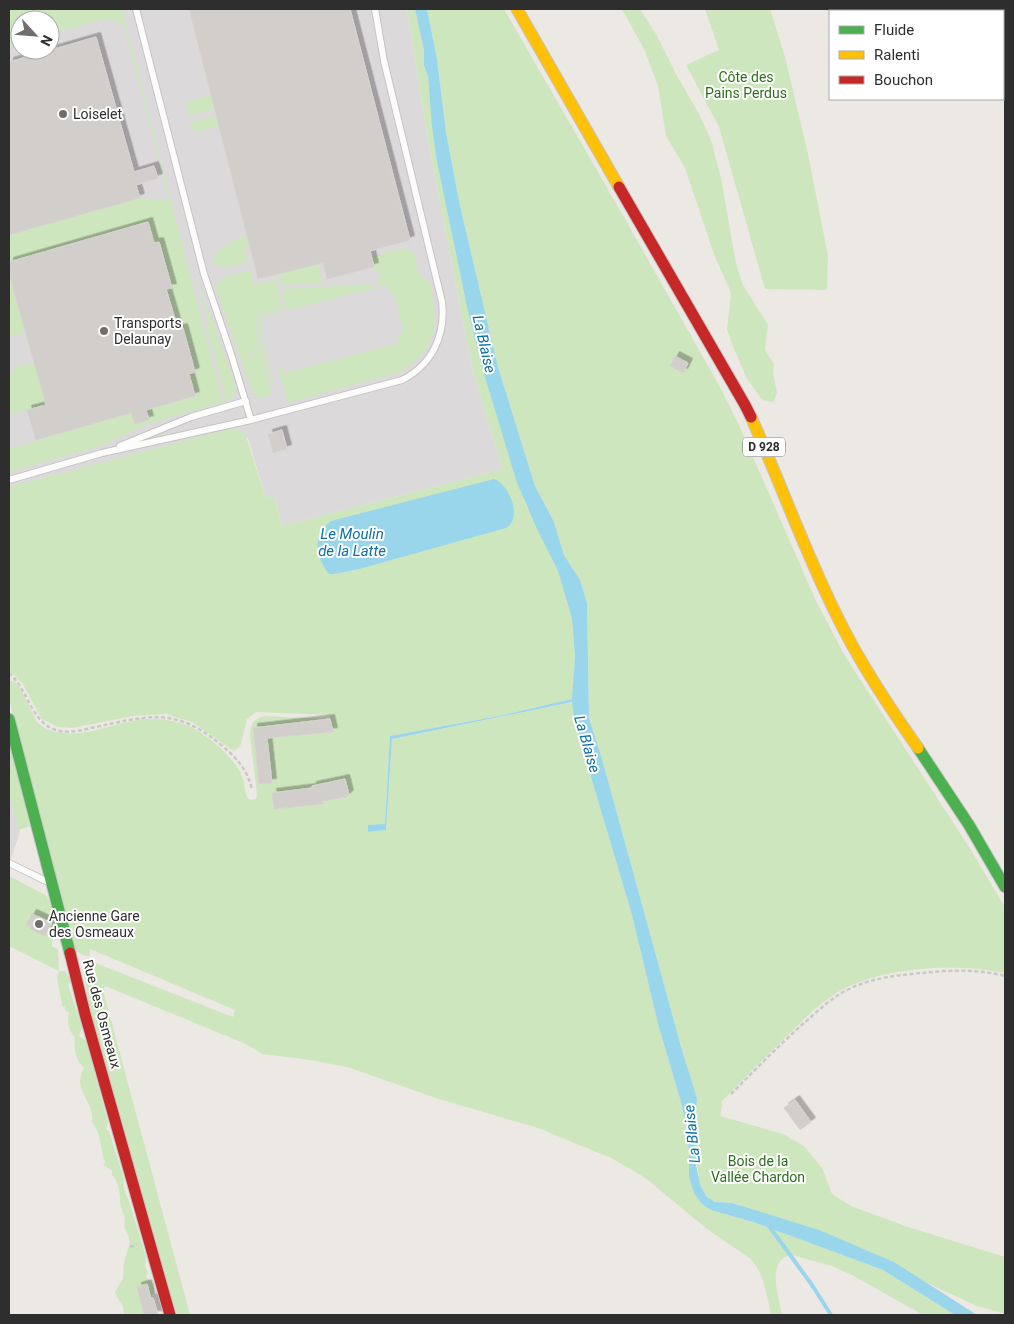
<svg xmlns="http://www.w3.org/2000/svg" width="1014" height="1324" font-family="Roboto,sans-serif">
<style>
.industrial{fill:#dcd9db;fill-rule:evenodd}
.green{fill:#cee6be}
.water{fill:#99d6ec}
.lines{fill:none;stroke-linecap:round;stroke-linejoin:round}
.stream{stroke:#99d6ec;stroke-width:4}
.building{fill:#d1cecb;stroke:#d7d4d0;filter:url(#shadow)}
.lane-casing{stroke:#c5c4c5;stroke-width:8}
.fast-casing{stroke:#c5c4c5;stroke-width:13}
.slow-casing{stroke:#c5c4c5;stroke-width:13}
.jam-casing{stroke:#c5c4c5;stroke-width:13}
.path{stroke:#c9c9c8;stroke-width:2.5;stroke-dasharray:4 2.5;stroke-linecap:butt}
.lane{stroke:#fcfcfb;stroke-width:6}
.fast{stroke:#4caf50;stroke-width:11}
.slow{stroke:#ffc107;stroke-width:11}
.jam{stroke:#c62828;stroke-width:11}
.poi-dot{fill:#706f6e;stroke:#fff;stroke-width:2}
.labels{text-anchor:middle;stroke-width:4;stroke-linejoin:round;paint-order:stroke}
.shield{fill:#fff;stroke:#6d6d6d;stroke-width:1}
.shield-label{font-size:12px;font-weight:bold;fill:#2e2e2e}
.park-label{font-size:14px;fill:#2c6e1b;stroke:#fff}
.poi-label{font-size:14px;fill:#2e2e2e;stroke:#fff;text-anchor:start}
.street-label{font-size:14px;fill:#2e2e2e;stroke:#fff}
.water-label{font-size:15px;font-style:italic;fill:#0d6fa3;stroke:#fff}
</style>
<defs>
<filter id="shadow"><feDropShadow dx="4.5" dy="-4.5" stdDeviation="0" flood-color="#0004"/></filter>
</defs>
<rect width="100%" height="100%" fill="#ece8e4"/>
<path class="industrial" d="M9,9H407L429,145L473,373L503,469L282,526L275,499L265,495L248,438L9,506ZM20,20H50V50H20Z
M9,795L20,832L9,865Z"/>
<path class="green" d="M9,9H122L222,399L226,398L206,323L208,319L197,277L234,382C235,390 237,396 229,400L151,423L103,445L9,472V449L131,413L135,424L149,420L146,410L189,374L195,372L183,328L178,329L166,289L171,288L159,242L154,243L147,222L9,262V235L140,198L169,200L124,26L118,21L105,19L50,34V20H20V43L9,46Z
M407,9H415L424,50V66L428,76L437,162L467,307L496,412L526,505L558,571L572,619L575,656L573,699L499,716L390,736L385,824L368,832L386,830L392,739L573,702L574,720L632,915L658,1024L681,1102L686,1124L689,1151V1177L711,1210L753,1222L883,1270L955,1315H923L854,1276L832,1266L792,1255C765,1259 779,1297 782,1315H771C767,1296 764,1274 751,1259L707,1229L644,1177L611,1158L577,1144L538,1128L439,1099L347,1067L310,1060L262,1054L246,1044L105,986L103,990L190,1315H176L90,1009L83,970L87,962H93L233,1017L235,1010L90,949V956C84,957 81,954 76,950L10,703L9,681H14L20,688L37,722C65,747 106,725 137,720C152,718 172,719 186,725C205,732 234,757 242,776C246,784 243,795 250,800L256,799L257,795L250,735C250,725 254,718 265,716L330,719V715L256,712L247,719L240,747L234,751L192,722L166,714L133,716L72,728L58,727L42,719L22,683L9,670V487L229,429L241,431L246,436L265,495L275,499L282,526L503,469L473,373L429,145Z
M427,9H504L621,212L720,387L739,425L816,601L845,656L971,850L1005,907V973C955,963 883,966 838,992C820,1003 804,1019 789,1034C766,1056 744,1079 722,1101V1107L720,1116L783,1134L804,1146L822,1168L832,1194L851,1206L908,1227L1005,1257V1314L977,1306L925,1282L894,1262L865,1250L732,1203L715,1202L707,1197L701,1187L695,1156V1124L697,1098L682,1050L602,759L589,718L587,603L580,580L564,555L554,522L535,486L498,367L460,206L446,132L437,59Z
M622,9H640L656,34L676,74L699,114L711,140L721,178L736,264L743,285L768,325L765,350L774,364L773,374L777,392L774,401L772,402L765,401L761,398L747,379L732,344L727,329L731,294L729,288L715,257L685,168L666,136L658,86L645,51Z
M705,9H770L785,57L808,154L828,256L827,290L765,289L719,127L686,65L719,50Z
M211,95L214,109L188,116L186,105L188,102Z
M216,116L219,126L197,132L192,128L190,123Z
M247,236L250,246L244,248L247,263L223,268L212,263C215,250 234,239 247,236Z
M404,248C416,249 416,265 419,274L430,282C438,321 440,349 400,372L288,403L278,367L282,366L284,373L399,343L398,336L402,333L403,328L394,295L389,291L387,284L380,286L379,288L377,284C381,279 381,275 378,270L375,271L371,257Z
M318,264L322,283L284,285L281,284L278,274Z
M250,271L254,285L276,279L282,305L258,312L256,330L259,344L242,363L216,289C220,274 237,274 250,271Z
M9,274L25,332L9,337Z
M371,284L374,286L376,289L371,290V289L287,310L282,291L284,289Z
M283,306L284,310L261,317L263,326L260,327L272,376L273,388L258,330L260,313Z
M260,346L272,394L262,398H258L254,394L242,365Z
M21,363L22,366L34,363L46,405L9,415V376Z
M9,742L30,826L19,830L9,795Z
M9,876L47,896L56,916L52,946L58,949L59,971H65L71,981L68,985L82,1027L79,1036L86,1041L108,1122L106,1129L109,1131L124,1179C123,1186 124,1192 128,1198L146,1257L145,1266L148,1273L146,1277L154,1284C155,1296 151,1298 141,1302L144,1315H124L123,1307L115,1293C117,1287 120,1284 123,1279C124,1274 123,1268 124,1263C128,1244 134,1245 124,1226C127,1216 121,1211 120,1202C120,1192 119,1182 112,1175V1171L103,1164L105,1162C100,1148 101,1133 92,1122C95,1099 71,1092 84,1068C75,1059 74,1050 75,1038C68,1028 67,1024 69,1013L65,1010V1007L62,1006C61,995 58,987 57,977L59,971L9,946Z"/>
<path class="water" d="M415,9H427L437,59L446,132L460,206L498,367L535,486L554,522L564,555L580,580L587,603L589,718L602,759L682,1050L697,1098L695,1124L696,1166L701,1187L707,1197L715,1202L732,1203L819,1230L894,1262L977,1315H955L883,1270L753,1222L711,1210L702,1204L694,1193L689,1177V1151L686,1124L681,1102L658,1024L632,915L574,720L572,702L392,739L386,830L368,832V825L385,824L390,736L499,716L572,699L575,656L572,619L558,571L537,529L517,483L485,377L467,307L437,162L432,126L428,76L424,66V50Z
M494,479C510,485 523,518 506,528L359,569L334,574H329C315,556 312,535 331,521Z"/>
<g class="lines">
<path class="stream" d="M769,1226L812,1285L831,1315"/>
</g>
<path class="building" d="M189,9H350L410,240L370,251L374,267L327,279L323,263L258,279Z
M96,37L134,172L154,166L158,178L136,185L140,198L9,235V62Z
M148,222L154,243L159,242L172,288L166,289L178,329L183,328L195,372L189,374L195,396L146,410L149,420L135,424L131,413L36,440L27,410L46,405L9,274V262Z
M675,356L688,363L683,373L670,366Z
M282,430L287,449L273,453L268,434Z
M330,719L333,732L267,738L272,783L259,784L253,728Z
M345,779L349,795H346L347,797L322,801L323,804L274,809L272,793L312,788V786Z
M32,914L52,923L45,936L30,929L31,927L26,925Z
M795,1100L811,1122L800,1130L784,1108Z
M147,1284L151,1299L153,1298L158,1315H144L137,1287Z"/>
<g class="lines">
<defs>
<path id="lane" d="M136,9L204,274L231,354L251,420L402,380C432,365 446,335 442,302L384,61L375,9
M120,446L191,417L246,401
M9,480L102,453L251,420
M9,863L48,882"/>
<path id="fast" d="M9,719L70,953
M918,748L969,825L1005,887"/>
<path id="slow" d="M517,9L619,187
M751,417C780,482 804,549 835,612C858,660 888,705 918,748"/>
<path id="jam" d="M619,187L745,405L751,417
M70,953L85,1014L170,1315"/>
</defs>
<use href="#lane" class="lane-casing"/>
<use href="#fast" class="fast-casing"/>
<use href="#slow" class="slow-casing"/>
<use href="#jam" class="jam-casing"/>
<path class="path" d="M9,673C28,689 30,719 53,729C65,734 79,731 91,728C145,717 173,705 220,744C236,757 248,770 252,790
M731,1094C757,1068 783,1041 811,1017C823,1006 836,995 851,988C873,978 898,975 922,973C949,970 978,969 1005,976
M130,1247L137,1245"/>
<use href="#lane" class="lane"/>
<use href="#fast" class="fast"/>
<use href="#slow" class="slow"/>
<use href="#jam" class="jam"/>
</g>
<g class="poi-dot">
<circle cx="63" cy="114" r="5"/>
<circle cx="104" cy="331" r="5"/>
<circle cx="39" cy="924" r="5"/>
</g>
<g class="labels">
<rect class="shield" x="743" y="437.5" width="42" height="19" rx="4"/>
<g class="shield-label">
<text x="764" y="451">D 928</text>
</g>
<g class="park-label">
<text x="746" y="82">Côte des<tspan x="746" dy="16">Pains Perdus</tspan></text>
<text x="758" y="1166">Bois de la<tspan x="758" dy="16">Vallée Chardon</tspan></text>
</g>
<g class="poi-label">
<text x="73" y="119">Loiselet</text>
<text x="114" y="328">Transports<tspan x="114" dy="16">Delaunay</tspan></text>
<text x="49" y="921">Ancienne Gare<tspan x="49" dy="16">des Osmeaux</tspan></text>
</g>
<g class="street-label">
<text transform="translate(102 1014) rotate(75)" y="5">Rue des Osmeaux</text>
</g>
<g class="water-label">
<text transform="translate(484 344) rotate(77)" y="5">La Blaise</text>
<text x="352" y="539">Le Moulin<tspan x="352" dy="17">de la Latte</tspan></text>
<text transform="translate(587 744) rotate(74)" y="5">La Blaise</text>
<text transform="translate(692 1134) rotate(-96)" y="5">La Blaise</text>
</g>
</g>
<rect width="1014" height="1324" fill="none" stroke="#2e2e2e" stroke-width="20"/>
<rect x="829" y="10" width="175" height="90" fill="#ffffff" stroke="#ababab"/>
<rect x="839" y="26" width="25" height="8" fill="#4caf50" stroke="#ababab"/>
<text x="874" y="35" font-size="15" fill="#2e2e2e">Fluide</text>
<rect x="839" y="51" width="25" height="8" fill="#ffc107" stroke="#ababab"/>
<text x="874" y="60" font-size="15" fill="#2e2e2e">Ralenti</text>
<rect x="839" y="76" width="25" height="8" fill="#c62828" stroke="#ababab"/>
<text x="874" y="85" font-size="15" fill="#2e2e2e">Bouchon</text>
<g transform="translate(35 35) rotate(116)"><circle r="24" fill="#ffffff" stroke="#ababab"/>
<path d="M0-4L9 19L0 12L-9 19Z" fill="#706f6e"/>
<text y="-8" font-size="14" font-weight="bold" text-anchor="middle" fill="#2e2e2e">N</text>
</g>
</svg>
